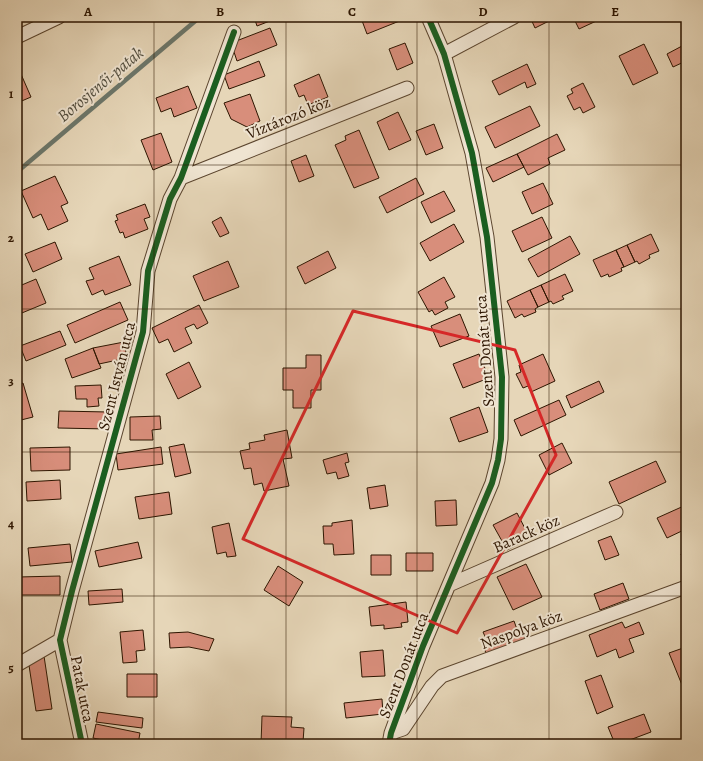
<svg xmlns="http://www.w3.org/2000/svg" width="703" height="761" font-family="Alegreya,serif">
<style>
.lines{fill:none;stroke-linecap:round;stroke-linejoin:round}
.stream{stroke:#6c776b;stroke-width:4.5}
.building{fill:#d88e7b;stroke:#2d1500}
.minor-casing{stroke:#5b452e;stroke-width:15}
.minor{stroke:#efe4d1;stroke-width:13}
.cycleway-casing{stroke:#efe4d1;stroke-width:8}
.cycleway{stroke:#1b5e20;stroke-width:6}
.marked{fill:none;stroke:#d62828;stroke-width:3;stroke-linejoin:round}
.grid{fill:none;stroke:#2d1500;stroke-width:1;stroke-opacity:0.55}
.labels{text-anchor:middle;stroke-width:4;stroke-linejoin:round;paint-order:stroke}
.street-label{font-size:16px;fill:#2d1500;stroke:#efe4d1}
.water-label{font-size:17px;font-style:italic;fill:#524e3f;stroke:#efe4d1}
.neatline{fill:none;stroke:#2d1500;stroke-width:1.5}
.grid-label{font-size:13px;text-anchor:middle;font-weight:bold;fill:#2d1500}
</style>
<rect width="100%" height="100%" fill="#e6d6b8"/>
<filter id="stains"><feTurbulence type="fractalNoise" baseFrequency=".005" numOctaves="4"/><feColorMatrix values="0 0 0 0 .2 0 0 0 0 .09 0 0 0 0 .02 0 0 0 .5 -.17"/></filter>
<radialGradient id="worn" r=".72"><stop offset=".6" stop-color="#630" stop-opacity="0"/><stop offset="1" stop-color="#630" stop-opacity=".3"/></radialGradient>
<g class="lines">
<path class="stream" d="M17,172L200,17"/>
</g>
<path class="building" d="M254,17H280L257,26Z
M365,17H401L402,20L367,34L361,18Z
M530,17H547L549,21L535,28Z
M573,17H605L579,29Z
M270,28L277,45L237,61L231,43Z
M405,43L413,63L397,70L389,49Z
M644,44L658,73L633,85L619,56Z
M682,46L686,55V61L673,67L667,54Z
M259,61L265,76L229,89L224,75Z
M527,64L536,84L527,88L525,82L499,95L492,81Z
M17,65L31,97L17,103Z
M319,74L328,97L308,105L304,95L299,97L294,85Z
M583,83L595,107L583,113L580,107L574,110L567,96L573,93L571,89Z
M188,86L197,108L174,117L171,108L161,112L156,98Z
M250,94L260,121L247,127L231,119L224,103Z
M530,106L540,126L495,148L485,127Z
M398,112L411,140L389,150L377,122Z
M434,124L443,148L426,155L416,131Z
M359,130L379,178L354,188L335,145L346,140L345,136Z
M161,133L172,162L153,170L141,140Z
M557,134L565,150L548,158L550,164L528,175L517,154Z
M517,154L524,167L493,182L486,168Z
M306,155L314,176L299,182L291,161Z
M55,176L68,203L61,206L68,221L48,230L41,214L33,218L21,191Z
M416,178L424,194L387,213L379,197Z
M543,183L553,204L532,214L522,192Z
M444,191L455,211L431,223L421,202Z
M145,204L150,217L144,219L148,229L125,238L123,232L120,233L115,221L118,220L116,215Z
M221,217L229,233L220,237L212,222Z
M542,217L552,238L522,252L512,231Z
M454,224L464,242L430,261L420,243Z
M651,234L659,251L649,255L650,258L639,264L637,261L635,262L627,245Z
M570,236L580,254L538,277L528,259Z
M55,242L62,259L33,272L25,254Z
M627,245L635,262L624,267L616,250Z
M616,250L624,267L621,268L622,271L609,277L608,274L601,277L593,260Z
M328,251L336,268L305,284L297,267Z
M119,256L131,285L105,295L103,290L92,295L86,281L94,279L89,268Z
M228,261L239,287L204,301L193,276Z
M565,274L573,291L562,296L564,299L553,304L551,301L549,302L541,285Z
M444,277L455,297L445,302L448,308L435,315L432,310L429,312L418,292Z
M36,279L46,303L17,315V287Z
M541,285L549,302L538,307L530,290Z
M530,290L538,307L535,309L536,312L524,317L522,314L515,318L507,301Z
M120,302L128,320L75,343L67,325Z
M199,305L208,323L197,329L194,324L185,328L192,343L174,352L168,339L159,343L152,328Z
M460,314L469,336L440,347L431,326Z
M60,331L66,345L26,361L20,346Z
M124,342L127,358L99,364L93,348Z
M93,348L101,368L72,378L65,359Z
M479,354L489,378L463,388L453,364Z
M543,354L555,381L531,392L528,386L523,388L516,374L521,372L519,365Z
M306,355H321V390H311V408H293V390H283V368H306Z
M189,362L201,387L178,399L166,374Z
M599,381L604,392L571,408L566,396Z
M23,383L33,417L17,421V385Z
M101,385L102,398H98L99,406L87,407V399H76L75,386Z
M559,400L566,415L521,436L514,420Z
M479,407L488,432L459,442L450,418Z
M59,411L108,412V429L58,428Z
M160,416L161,429L152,430L153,440H130V417Z
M287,430L292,458L283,459L289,486L264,491L262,483L254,485L251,468L244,469L240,451L250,449L249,443L265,440L264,435Z
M562,443L572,463L549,475L539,455Z
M184,444L191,473L175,477L169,447Z
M70,447V470L31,471L30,448Z
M161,447L163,464L118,470L116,454Z
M347,453L349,462L345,463L349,476L338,479L336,472L327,474L323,460Z
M656,461L666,482L619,504L609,482Z
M60,480L61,499L27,501L26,482Z
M385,485L388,506L370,509L367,488Z
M169,492L172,514L139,519L135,497Z
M456,500L457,525L436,526L435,501Z
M686,505V529L667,538L657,518Z
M517,513L530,538L507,550L493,525Z
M352,520L354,554L334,555L333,544H324L323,526H332V523Z
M229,523L236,556L227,557L226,552L217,554L212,527Z
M611,536L619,555L605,560L598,541Z
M138,542L142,558L99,567L95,551Z
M70,544L72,562L30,566L28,548Z
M686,552V568L681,554Z
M406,553H433V571H406Z
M371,555H391V575H371Z
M526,564L542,597L513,610L497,577Z
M278,566L303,582L289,606L264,590Z
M60,576V595H18V577Z
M623,583L629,599L600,610L594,594Z
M122,589L123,602L89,605L88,591Z
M406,602L408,622L401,623L402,627L384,629V625L371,626L369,607Z
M514,621L518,632L522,630L526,642L487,656L483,645L488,643L483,632Z
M622,622L625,628L639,622L644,634L629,639L634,652L619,658L616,649L597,657L589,635Z
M143,630L145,650L136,651L137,662L123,663L120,632Z
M188,632L214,639L209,651L189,647L170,648L169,633Z
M686,647V683L682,685L669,653Z
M383,650L385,676L362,677L360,652Z
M44,656L52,709L36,711L28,659Z
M127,674H157V697H127Z
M601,675L613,707L597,714L585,681Z
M382,699L383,714L346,718L344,703Z
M98,712L143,718L142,728L96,722Z
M644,714L651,732L619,744H615L608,727Z
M262,716L292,717L291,727L304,728L303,742L291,741V744H261Z
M96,724L140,733L138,744H121L93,738Z"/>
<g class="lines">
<defs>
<path id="minor" d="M17,37L59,17
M444,54L514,17
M181,178L407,88
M449,585L616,512
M17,665L60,640
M391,733L403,729L432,686L442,676L686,587
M82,744L60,640L72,591L143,332L148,271L170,199L181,178L234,32
M389,744L391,733L423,646L492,483L498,460L501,439L502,377L487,237L472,153L444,54L428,17"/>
</defs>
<use href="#minor" class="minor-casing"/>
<use href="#minor" class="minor"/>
<defs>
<path id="cycleway" d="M82,744L60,640L72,591L143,332L148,271L170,199L181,178L234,32
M389,744L391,733L423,646L492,483L498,460L501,439L502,377L487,237L472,153L444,54L428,17"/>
</defs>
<use href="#cycleway" class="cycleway-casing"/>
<use href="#cycleway" class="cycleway"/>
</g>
<path class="marked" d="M353,311L515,350L556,455L457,633L243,539Z"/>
<path class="grid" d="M154,17V744M286,17V744M417,17V744M549,17V744M17,165H686M17,309H686M17,452H686M17,596H686"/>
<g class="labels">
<g class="street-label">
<text transform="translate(288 117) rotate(-22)" y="6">Víztározó köz</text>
<text transform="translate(484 351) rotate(-94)" y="6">Szent Donát utca</text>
<text transform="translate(116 376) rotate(-76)" y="6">Szent István utca</text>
<text transform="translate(526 533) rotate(-24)" y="6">Barack köz</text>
<text transform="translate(521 629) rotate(-20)" y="6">Naspolya köz</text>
<text transform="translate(403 665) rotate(-69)" y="6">Szent Donát utca</text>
<text transform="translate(83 689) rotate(79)" y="6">Patak utca</text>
</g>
<g class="water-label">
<text transform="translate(100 84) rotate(-40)" y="6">Borosjenői-patak</text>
</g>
</g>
<rect width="703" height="761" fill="none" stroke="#e6d6b8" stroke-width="44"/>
<rect x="22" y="22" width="659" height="717" class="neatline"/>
<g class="grid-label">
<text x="88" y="16">A</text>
<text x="220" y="16">B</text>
<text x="352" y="16">C</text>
<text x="483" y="16">D</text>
<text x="615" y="16">E</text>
<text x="11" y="98">1</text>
<text x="11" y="242">2</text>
<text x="11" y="385">3</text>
<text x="11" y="528">4</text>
<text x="11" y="672">5</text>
</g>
<rect width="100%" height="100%" filter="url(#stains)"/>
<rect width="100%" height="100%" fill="url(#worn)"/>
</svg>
